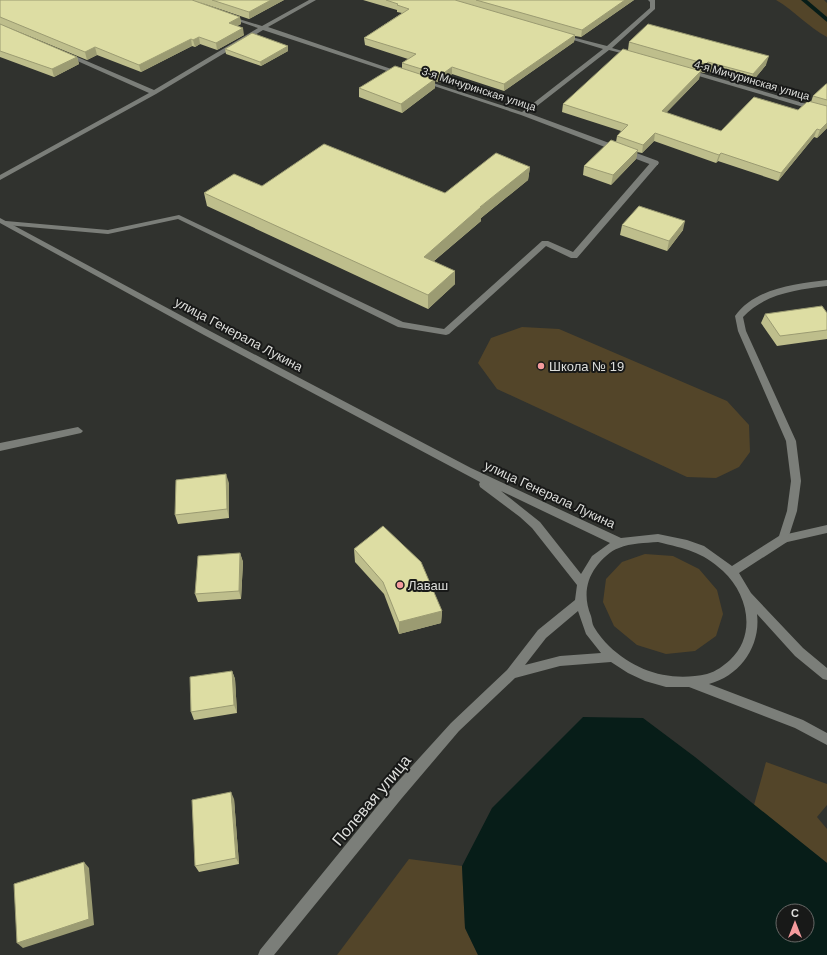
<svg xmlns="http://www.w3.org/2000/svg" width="827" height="955" font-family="Arial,sans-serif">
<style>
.green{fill:#534529}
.water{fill:#071d18;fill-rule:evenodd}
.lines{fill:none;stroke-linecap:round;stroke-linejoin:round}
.stream{fill:#071d18;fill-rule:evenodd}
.lane{fill:#7b7e79;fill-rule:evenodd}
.street{fill:#7b7e79;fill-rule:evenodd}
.secondary{fill:#7b7e79;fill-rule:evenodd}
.wall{fill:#bebe8c}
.shaded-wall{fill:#9b9b72}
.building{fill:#dddda3;stroke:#9b9b72}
.poi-dot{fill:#f59b9d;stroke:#181918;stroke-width:1.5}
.labels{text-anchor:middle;stroke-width:4;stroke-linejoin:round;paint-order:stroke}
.far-street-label{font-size:11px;fill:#dedfdc;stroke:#181918}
.street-label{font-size:13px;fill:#dedfdc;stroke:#181918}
.poi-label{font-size:13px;fill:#dedfdc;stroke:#181918;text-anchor:start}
.near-street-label{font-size:16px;fill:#dedfdc;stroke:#181918}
</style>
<rect width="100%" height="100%" fill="#30322e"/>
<path class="green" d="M776,0H824L827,3V37C808,27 795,11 776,0Z
M522,327L559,329L727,401L749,425L750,452L739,467L716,478L687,477L497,389L478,363L491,338Z
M645,554L673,556L699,569L717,590L723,614L716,636L695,651L666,654L637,645L614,626L603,602L606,579L622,562Z
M766,762L827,784V805L817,817L827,829V863L754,805Z
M409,859L462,866L465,928L478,955H337Z"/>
<path class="water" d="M583,717L643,718L695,757L827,863V955H478L465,928L462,866L492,808ZM783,911H807V935H783Z"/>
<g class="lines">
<path class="stream" d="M801,0H807L827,17V22Z"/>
<path class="lane" d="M652,161H658L659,163L577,258H571L546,246L449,334L446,335L398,327L178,219L108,234L6,225L2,223L6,221L108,230L179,215L403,322L444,329L542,241H548L573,252Z"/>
<path class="street" d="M309,0H316L268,27L403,73V75H399L263,30L156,94L0,180V175L149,93L64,55V53H68L154,90L258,28L226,17V15L262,26Z
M648,0H655V9L612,48L633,54V56L609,50L528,113L658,161V165H652L521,115L419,81L424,80L522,112L603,49L560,36V34L607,46L650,8V2Z
M687,69L827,110V114L685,72V70Z
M78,427L83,431L81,433L0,451V443Z
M827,525V533L783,543L779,542L778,539L779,536L783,535Z"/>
<path class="secondary" d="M0,218L210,331L471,468L621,538L658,534L687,540L704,546L732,566L779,536L787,511L791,481L786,441L738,331L735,316C755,288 795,284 827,280V286C796,290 766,293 743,317L746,331L796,441L801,481L797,511L787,542L739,573L751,593L803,648L827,668V680L823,679L795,656L757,614C761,646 740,676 709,684L803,720L827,733V745L795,728L689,687H666L645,681L628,673L611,662L560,666L515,678L459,731L402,798L274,955H258L260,950L392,788L451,723L507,670L538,630L575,600L577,585L532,528L520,517L480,487L479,484L480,482L204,335L0,223ZM501,491L610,543L592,556L581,574L540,522ZM658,542C686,549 701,551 723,571C748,594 757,635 730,660C723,666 717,671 707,674C671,682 636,672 609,646C604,641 598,634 594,627C592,624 592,619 591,616C584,599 585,582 596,567C602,559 610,551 619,548C631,543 645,543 658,542ZM578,611L586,634L601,653L560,656L525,665L546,638Z"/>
</g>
<path class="wall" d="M0,0H284L249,19L199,2L240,17L241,24L237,26L244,35L217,50L200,44L195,47L192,46L141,72L97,55L87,60L0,24L77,57L79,64L54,77L0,57Z
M363,0H634L581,37L575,36L574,42L504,91L452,74L441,83L435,81V88L402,113L359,97V88L402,68V63L408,59L365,45L364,38L402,13L397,12V10Z
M629,42L766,65L751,83L706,71L704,73L700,72L699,79L666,113L721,131L798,110L811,102L813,96L827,84V128L817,138L814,137L778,181L718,161L716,163L654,141L642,153L637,152L636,159L611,185L583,175L584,166L616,142L617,136L621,131L562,112L563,104L628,50Z
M288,46V51L261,66L226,54L225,49Z
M530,167L528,180L481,218V221L434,261L455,284L428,309L207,206L204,193L262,186L445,193Z
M622,225L683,230L667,251L620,235Z
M827,313V339L777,346L761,323L765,314Z
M229,483V518L178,524L175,515Z
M354,549L442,611L441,623L399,634L384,594L355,562Z
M240,553L243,562L241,599L198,602L195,594Z
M232,671L235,679L237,713L194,720L191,712Z
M234,799L239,864L199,872L195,866Z"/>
<path class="shaded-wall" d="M271,0H284L249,19V12Z
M625,0H634L581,37L582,30Z
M240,17L241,24L230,30L229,23Z
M243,28L244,35L217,50L216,43Z
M575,35L574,42L504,91V84Z
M199,37L200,44L195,47L193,40Z
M191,39L192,46L141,72L139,65Z
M288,46V51L261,66L260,62Z
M95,47L97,55L87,60L85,52Z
M769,56L766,65L751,83L753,74Z
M77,57L79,64L54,77L52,69Z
M708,62L706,71L704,73L706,64Z
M452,67V74L441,83V75Z
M701,71L699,79L660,119L662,111Z
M435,79V88L402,113L401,104Z
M827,123V128L817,138L820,130Z
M817,129L814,137L778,181L781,173Z
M655,133L654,141L642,153L643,145Z
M638,150L636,159L611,185L613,175Z
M721,153L718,161L716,163L719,155Z
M530,167L528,180L481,218V221L423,270L424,257L480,207Z
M685,221L683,230L667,251L669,241Z
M455,271V284L428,309V295Z
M226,474L229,483V518L227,509Z
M240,553L243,562L241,599L239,591Z
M442,611L441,623L399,634V622Z
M232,671L235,679L237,713L234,705Z
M231,792L234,799L239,864L236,858Z
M84,862L89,868L94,925L23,948L17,943Z"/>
<path class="building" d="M0,0H192L240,17L229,23L243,28L216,43L199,37L193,40L191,39L139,65L95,47L85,52L0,17Z
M212,0H271L249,12Z
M386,0H455L575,35L504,84L452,67L441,75L402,63L416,54L364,38L409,9L397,5L398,4Z
M476,0H625L582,30Z
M0,24L77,57L52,69L0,51Z
M648,24L769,56L753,74L708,62L706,64L629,42Z
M252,33L288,46L260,62L225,49Z
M623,49L701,71L662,111L721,131L754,97L798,110L808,101L827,106V123L820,130L817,129L781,173L721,153L719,155L655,133L643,145L617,136L628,125L563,104Z
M395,66L435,79L401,104L359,88Z
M826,84H827V100L813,96Z
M611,140L638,150L613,175L584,166Z
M324,144L445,193L496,153L530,167L480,207H481L424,257L455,271L428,295L204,193L234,174L262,186Z
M639,206L685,221L669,241L622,225Z
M822,306L827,313V330L780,336L765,314Z
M226,474L227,509L175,515L176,480Z
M383,526L421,562L442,611L399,622L383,582L354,549Z
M240,553L239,591L195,594L198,556Z
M232,671L234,705L191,712L190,677Z
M231,792L236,858L195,866L192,800Z
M84,862L89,919L17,943L14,884Z"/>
<g class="poi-dot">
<circle cx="541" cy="366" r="4"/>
<circle cx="400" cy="585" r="4"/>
</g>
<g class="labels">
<g class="far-street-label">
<text transform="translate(752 80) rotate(16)" y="4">4-я Мичуринская улица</text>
<text transform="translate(479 89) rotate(18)" y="4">3-я Мичуринская улица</text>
</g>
<g class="street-label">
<text transform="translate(239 334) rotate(28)" y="5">улица Генерала Лукина</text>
<text transform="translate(550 494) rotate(25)" y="5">улица Генерала Лукина</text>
</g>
<g class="poi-label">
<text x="549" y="371">Школа № 19</text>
<text x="408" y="590">Лаваш</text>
</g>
<g class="near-street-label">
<text transform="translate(371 800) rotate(-50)" y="6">Полевая улица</text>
</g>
</g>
<g transform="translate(795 923)"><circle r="19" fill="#181918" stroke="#676866"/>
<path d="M0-3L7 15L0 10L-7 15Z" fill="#f59b9d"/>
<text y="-6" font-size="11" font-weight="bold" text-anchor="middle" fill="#dedfdc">С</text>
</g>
</svg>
